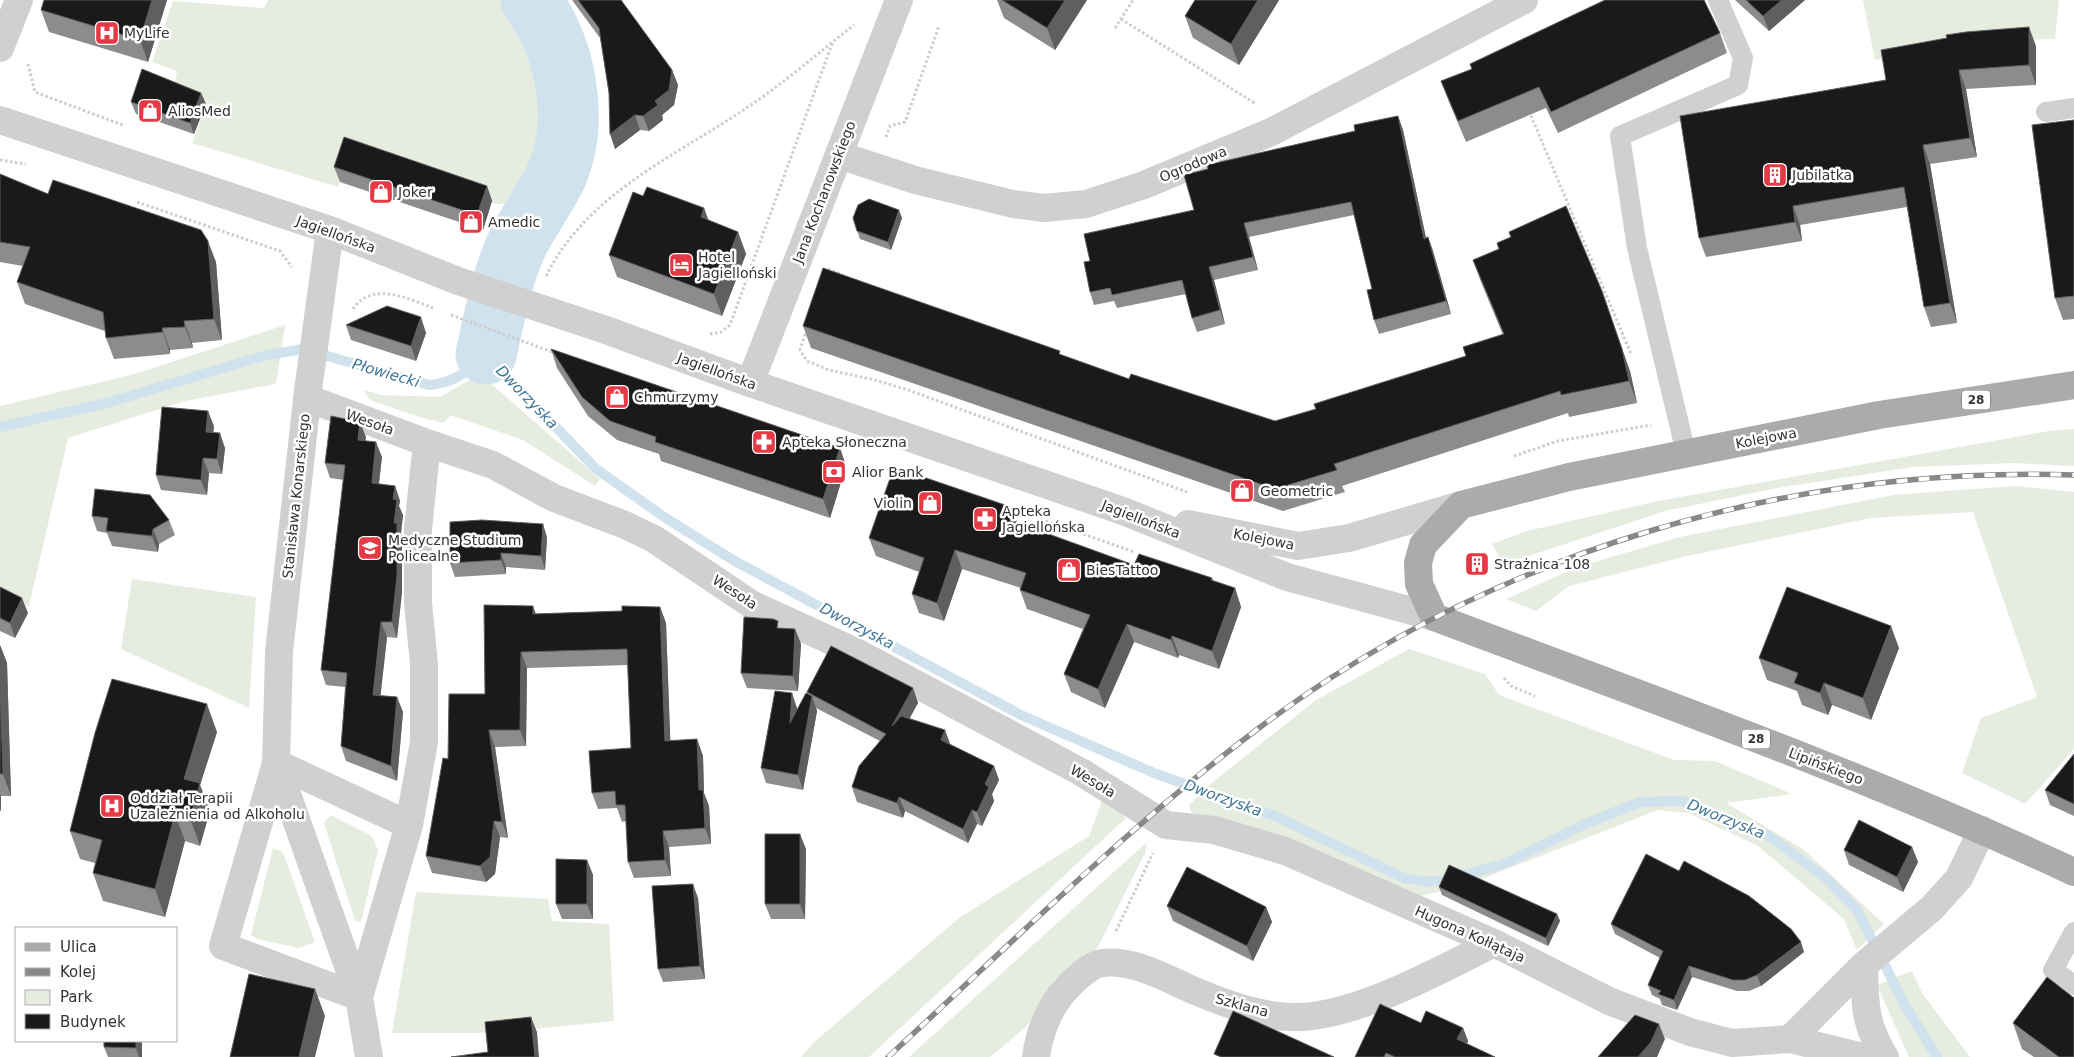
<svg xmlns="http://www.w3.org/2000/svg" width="2074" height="1057" font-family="'DejaVu Sans',sans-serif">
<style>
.green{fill:#e6ecdf}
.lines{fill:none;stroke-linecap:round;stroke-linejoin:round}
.stream{stroke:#cfe2ee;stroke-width:10}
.river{stroke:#cfe2ee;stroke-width:61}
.path{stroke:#cdcdcd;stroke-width:3;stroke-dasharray:2.5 2.5;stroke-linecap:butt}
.service{stroke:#d0d0d0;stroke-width:20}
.minor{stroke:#d0d0d0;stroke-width:28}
.tertiary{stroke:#d0d0d0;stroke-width:28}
.primary{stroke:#ababab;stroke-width:28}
.rail-casing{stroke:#888;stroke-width:5.5}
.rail{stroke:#fff;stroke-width:4;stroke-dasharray:11;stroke-linecap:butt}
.wall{fill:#8c8c8c}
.shaded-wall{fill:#5f5f5f}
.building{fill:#1a1a1a;stroke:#5f5f5f}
.labels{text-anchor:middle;stroke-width:5;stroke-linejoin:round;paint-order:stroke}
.shield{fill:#fff;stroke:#707070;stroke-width:1}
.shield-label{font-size:12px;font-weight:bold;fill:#333}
.poi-label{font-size:14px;fill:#333;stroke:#fff;text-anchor:start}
.street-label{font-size:14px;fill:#333;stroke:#fff}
.water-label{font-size:15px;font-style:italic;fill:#3f7597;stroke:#fff}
</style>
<rect width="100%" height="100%" fill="#fff"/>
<path class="green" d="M268,0H506L525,30L536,64L544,123L535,159L507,204H495L349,151L338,187L192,143L207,103L174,88L177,71L152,62L173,1L264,8Z
M1863,0H2059L2055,39L1970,41L1875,60Z
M285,325L276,384L185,401L68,438L29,606L0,593V406L135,374Z
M480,374L600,479L595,486L523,440L450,415L444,423L419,417L370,400L363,390L381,395L440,397Z
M2074,429V466L2013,463L1913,467L1783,487L1665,511L1504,564L1492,544L1527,531L1658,501L2049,431Z
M2015,486L2074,492V749L2025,804L1962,773L1981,718L2037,697L1973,512L1871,518L1687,556L1569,586L1536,611L1506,599L1577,567L1680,537L1893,495Z
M132,579L256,597L249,708L121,649Z
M1409,649L1485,674L1499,695L1674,760L1715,761L1792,794L1726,803L1803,849L1884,924L1857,950L1844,919L1758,846L1688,813L1658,810L1461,887L1415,897L1253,827L1193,816L1189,805L1214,781L1316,700Z
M1103,798L1126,818L869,1057H801L813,1043L959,918L1089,836Z
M331,815L372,836L378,850L361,922L355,921L324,823Z
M1147,842L1145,853L1096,951L1063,975L1026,1027L990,1057H909Z
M273,848L283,852L315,942L299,948L257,939L251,935Z
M416,892L548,899L552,921L609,924L614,1021L494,1033H392Z
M1912,971L1922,993L1970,1057H1909L1877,985Z"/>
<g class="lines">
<path class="stream" d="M0,427L107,403L263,356L303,349L429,385C453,383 470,371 486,354L595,468L664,517L733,560L1021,715L1154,773L1275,816L1404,878L1429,882L1452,879L1506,863L1583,825L1640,802L1682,801L1769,836L1827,879L1857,910L1906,1007L1937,1057"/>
<path class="river" d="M486,354C494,320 500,284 514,251C525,224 545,201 557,174C580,120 566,47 531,0"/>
<path class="path" d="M1121,19L1256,104
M1115,28L1133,0
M28,64L35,92L125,126
M1529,111L1631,354
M886,137L890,126L905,122L939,26
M0,160L26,164
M137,202L280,251L292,267
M828,269L843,275
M546,276C587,194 672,158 745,109C783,84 818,53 854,25
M353,309C372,281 407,298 433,308
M451,315L555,353
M710,334L721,332L730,325L833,41
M805,334L800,350L807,361L829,370L875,380L908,390L1187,492
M1514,456L1558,441L1651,425
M1041,519L1134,552
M1504,678L1511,686L1535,696
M1116,931L1153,853"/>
<path class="service" d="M2046,112L2074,108
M1686,453L1637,248L1620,136L1738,85L1743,58L1718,0
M2074,932L2053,970L2074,985"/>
<path class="minor" d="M839,155L915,180L1013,204L1044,208L1086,204L1144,185L1271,132L1524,0
M750,383L899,0
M307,398L427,443L493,465L554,498L625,525L654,539L751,604L858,653L1081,772L1166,825L1214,830L1285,851L1494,943L1609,1001L1690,1032L1732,1043L1790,1039
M276,763L409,825L359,997L223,946L276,763L279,652L309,382
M276,763L359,997L369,1057
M409,825L424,742V664L418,603V529L427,443
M1864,965C1865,1003 1864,1024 1885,1057
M1036,1057C1039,1033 1049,1007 1066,989C1074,980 1090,965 1102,963C1134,959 1167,979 1195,991C1224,1003 1258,1016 1290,1017C1351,1020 1440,970 1494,943
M1863,1057L1790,1039L1864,965L1932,908L1959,878L1982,830"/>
<path class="tertiary" d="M0,48L19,0
M0,120L330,230L458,281L606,330L750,383L1123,511L1287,577L1434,617
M310,376L330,230
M1188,524L1298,546L1349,538L1461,505"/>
<path class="primary" d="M2074,385L1879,415L1569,477L1461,505L1423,545L1418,563L1419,584L1434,617C1649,698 1866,775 2074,872"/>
<defs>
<path id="rail" d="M888,1057C1010,945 1130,824 1263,725C1495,552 1786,466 2074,475"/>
</defs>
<use href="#rail" class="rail-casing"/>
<use href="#rail" class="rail"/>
</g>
<path class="wall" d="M167,0L148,62L49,32L41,10Z
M572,0H621L672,70L678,85L674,105L662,115L663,120L649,131L640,130L615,149L609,93L600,38Z
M997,0H1087L1055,50L1004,18Z
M1279,0L1239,65L1193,38L1185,16Z
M1735,0H1805L1769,31Z
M1720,33L1727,53L1558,133L1546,108L1466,142L1449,102L1441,81Z
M2036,46V85L1966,89L1977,157L1930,164L1957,323L1931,327L1924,307L1907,207L1800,225L1802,241L1706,257L1699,238L1886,80Z
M201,93L206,104L194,134L136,114L131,102Z
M1398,116L1403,130L1426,238L1428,237L1433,251L1451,314L1379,334L1374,320L1372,289L1354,215L1249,237L1258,270L1214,280L1225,324L1197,332L1192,318L1186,294L1117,308L1114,301L1094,305L1090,292L1194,210L1355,131Z
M2074,120V319L2063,320L2055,298Z
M334,167L487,186L492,201L483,230L340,182Z
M0,174L48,194L216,262L222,340L192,343L193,348L170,350V354L114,359L106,338L105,331L25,304L17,282L23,266L0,262Z
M643,196L704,208L708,220L738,232L746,254L722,316L617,277L609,255Z
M853,218H902L891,250L860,239Z
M1473,260L1630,371L1637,403L1569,417L1568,413L1342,486L1345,492L1283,511L811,348L803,326L1062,355L1129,379L1275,421L1316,409L1466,356L1503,335L1481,282Z
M346,325L426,333L416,361L351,340Z
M551,349L840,448L846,466L830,518L661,461L659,454L617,440L588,416L557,368Z
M214,426L213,432L225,448L222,474L209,473L207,495L161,490L156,475Z
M366,437L365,441L382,457L379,484L395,486L400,501L399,506L403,515L401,533L402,538V592L397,638L387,637L380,696L397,697L403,712L397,781L346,761L341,746L345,687L326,685L321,670L344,480L330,478L325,463Z
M92,516L169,520L175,535L159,544L158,552L112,546L107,533L97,531Z
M1017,523L1134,565L1212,578L1214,581L1235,588L1241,607L1219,669L1179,655L1178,658L1134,642L1105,708L1071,692L1064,674L1083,629L1027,609L1020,590L1021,588L962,569L944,621L919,613L912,594L919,572L876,556L869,538Z
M547,537L545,570L506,567V574L455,577L450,563Z
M0,587L28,613L15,638L0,631Z
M660,607L666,623L670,741L697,739L703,756L704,793L709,806L711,844L669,847L671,876L634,878L628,862L626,821L622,822L617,808L598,809L592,793L631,748L628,665L527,668L526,746L495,747L508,838L500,837L495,874L486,882L432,873L426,856L448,759L485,694L536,614L622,611Z
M780,628L795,629L801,644L798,691L747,688L741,673Z
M0,645L7,663L11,796H1V811H0Z
M1899,648L1871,720L1832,705L1828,715L1802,705L1797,691L1767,680L1759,658Z
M913,688L918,703L909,718L945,730L950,744L994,766L999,780L992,794L994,801L982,826L977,824L968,843L905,811L903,818L857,802L852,787L880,741L816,708L817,711L803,790L766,783L761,768L792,693L797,710L808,694L807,692Z
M217,732L200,785L210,811L200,846L185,841L165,917L103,901L93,873L95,863L80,859L70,831Z
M2074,754V816L2050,805L2045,790Z
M1912,847L1918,862L1903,892L1849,865L1844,850Z
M806,849L805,919H771L765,904Z
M587,860L593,875V919H562L556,904Z
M1439,887L1557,914L1560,921L1548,946L1442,895Z
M698,898L705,979L663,982L658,969Z
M1167,906L1266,907L1272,922L1253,961L1173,921Z
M1611,924L1804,952L1761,986L1749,991H1737L1692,977L1677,1010L1662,1005L1660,999L1652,995L1648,985L1660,958L1615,934Z
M1421,1023L1463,1028L1468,1041L1467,1044L1495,1057H1355Z
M2013,1023L2074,1057H2034L2022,1049Z
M142,1041V1057H108L104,1047Z"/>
<path class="shaded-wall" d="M152,0H167L148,62L140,40Z
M1065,0H1087L1055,50L1047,28Z
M1258,0H1279L1239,65L1231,44Z
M1782,0H1805L1769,31L1763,16Z
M2029,27L2036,46V85L2029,65Z
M672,70L678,85L674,105L662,115L663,120L649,131L643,116L655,101Z
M1959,70L1966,89L1977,157L1970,138Z
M201,93L206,104L194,134L190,123Z
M635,115L640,130L615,149L610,134Z
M1398,116L1403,130L1429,252L1424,239Z
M1923,145L1930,164L1957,323L1950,303Z
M487,186L492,201L483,230L477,215Z
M1793,206L1800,225L1802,241L1795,222Z
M704,208L712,230L701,217Z
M899,210L902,218L891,250L888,242Z
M1244,223L1249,237L1258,270L1253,257Z
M738,232L746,254L722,316L714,294Z
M1428,237L1433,251L1451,314L1446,301Z
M208,241L216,262L222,340L214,319Z
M1209,267L1214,280L1225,324L1220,310Z
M1602,291L1630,371L1637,403L1629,381Z
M421,317L426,333L416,361L411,346Z
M184,321L192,343L193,348L185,327Z
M162,328L170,350V354L163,332Z
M208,411L214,426L212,447L206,432Z
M360,422L366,437L363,455L358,440Z
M220,433L225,448L222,474L217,459Z
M376,442L382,457L377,498L372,483Z
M840,448L846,466L830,518L823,499Z
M203,458L209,473L207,495L201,480Z
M395,486L400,501L399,506L403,515L401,533L402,538V592L397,638L392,622L393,499Z
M1011,507L1018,525L1010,520Z
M543,524L547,537L545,570L541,556Z
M153,529L159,544L158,552L152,536Z
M955,550L962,569L944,621L937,603Z
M501,553L506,567V574L501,560Z
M1235,588L1241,607L1219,669L1212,651Z
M22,598L28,613L15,638L10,623Z
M533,606L539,622L533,614Z
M660,607L666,623L671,758L665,741Z
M381,622L387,637L379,710L373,695Z
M1127,624L1134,642L1105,708L1098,689Z
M1891,626L1899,648L1871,720L1863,698Z
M795,629L801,644L798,691L793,676Z
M1172,636L1179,655L1178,658L1171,640Z
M0,645L7,663L11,796L3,774L0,682Z
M521,652L527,668L526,746L520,730Z
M1824,683L1832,705L1828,715L1820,693Z
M913,688L918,703L898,740L892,726Z
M792,693L797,708L796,738L790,723Z
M812,696L817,711L803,790L798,775Z
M397,697L403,712L397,781L391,766Z
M207,704L217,732L200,785L210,811L200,846L190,818L184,779Z
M489,730L495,747L508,838L502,822Z
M945,730L950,744L941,740Z
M697,739L703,756L704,793L709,806L711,844L705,828L699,790Z
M994,766L999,780L992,794L994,801L982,826L977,812L985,784Z
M0,794L1,796V811L0,807Z
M899,797L905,811L903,818L897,803Z
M972,810L977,824L968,843L963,829Z
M175,814L185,841L165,917L155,889Z
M494,821L500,837L495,874L486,882L480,866Z
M663,831L669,847L671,876L665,860Z
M800,834L806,849L805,919L800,904Z
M1912,847L1918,862L1903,892L1897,877Z
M587,860L593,875V919L587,904Z
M693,884L698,898L705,979L700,966Z
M1266,907L1272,922L1253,961L1247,946Z
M1557,914L1560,921L1548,946L1546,938Z
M1801,942L1804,952L1761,986L1757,975Z
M1689,966L1692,977L1677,1010L1674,1000Z
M315,989L325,1016L315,1057H299Z
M531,1017L537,1032L539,1057H535Z
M1659,1024L1665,1039L1657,1057H1638Z
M1463,1028L1468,1041L1462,1053L1457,1039Z
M136,1041H142V1057H139L136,1048Z"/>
<path class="building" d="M44,0H152L140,40L41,10Z
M578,0H621L672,70L669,90L655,101L658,105L643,116L635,115L610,134L609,93L599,28Z
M1002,0H1065L1047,28Z
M1195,0H1258L1231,44L1185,16Z
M1605,0H1704L1720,33L1551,112L1539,87L1458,121L1441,81L1472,69L1470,64Z
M1746,0H1782L1763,16Z
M2029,27V65L1959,70L1970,138L1923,145L1950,303L1924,307L1904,187L1793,206L1795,222L1699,238L1680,116L1886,80L1881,50L1947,38L1946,35L1966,32Z
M142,69L201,93L190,123L131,102Z
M1398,116L1424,239L1428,237L1446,301L1374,320L1367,290L1372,289L1351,202L1244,223L1253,257L1209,267L1220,310L1192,318L1182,280L1112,295L1110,288L1090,292L1084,262L1090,261L1084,234L1194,210L1184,175L1208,169L1207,165L1355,131L1354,125Z
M2074,120V296L2055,298L2032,125Z
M344,137L487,186L477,215L334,167Z
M0,174L48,194L53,180L201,230L208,241L214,319L184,321L185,327L162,328L163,332L106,338L103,312L17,282L30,247L0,242Z
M647,187L704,208L701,217L738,232L714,294L609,255L633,192L643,196Z
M869,199L899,210L888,242L857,231L853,218L858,205Z
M1566,206L1602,291L1622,349L1629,381L1561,395L1560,391L1334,464L1337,470L1275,489L803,326L823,268L1060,351L1059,354L1129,379L1131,374L1275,421L1316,409L1314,404L1466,356L1463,347L1504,334L1473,260L1499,249L1497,243L1511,237L1509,232Z
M387,306L421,317L411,346L346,325Z
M551,349L840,448L823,499L655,442L656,437L610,421L582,397Z
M162,407L208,411L206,432L220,433L217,459L203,458L201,480L156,475Z
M331,416L360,422L358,440L376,442L372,483L395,486L393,499L397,500L394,523H397V576L392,622H381L373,695L397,697L391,766L341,746L347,673L321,670L345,465L325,463Z
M894,467L1011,507L1010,520L1134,565L1139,554L1212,578L1211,580L1235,588L1212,651L1172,636L1171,640L1127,624L1098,689L1064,674L1090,615L1020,590L1026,573L955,550L937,603L912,594L924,558L869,538Z
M95,489L150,495L169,520L153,529L152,536L106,531L108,518L92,516Z
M482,520L543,524L541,556L501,553V560L450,563V522Z
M0,587L22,598L10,623L0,618Z
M1787,587L1891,626L1863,698L1824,683L1820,693L1794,683L1798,673L1759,658Z
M484,605L533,606V614L622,611V606L660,607L665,741L697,739L699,790H703L705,828L663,831L665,860L628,862L625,805H616L615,791L592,793L589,751L631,748L627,649L521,652L520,730H489L502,822L494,821L490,857L480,866L426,856L443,758L448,759L449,694H485Z
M744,617L773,619L778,621L777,628L795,629L793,676L741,673Z
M831,646L913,688L892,726L901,716L945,730L941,740L994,766L985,784L989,787L977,812L972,810L963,829L899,797L897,803L852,787L859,766L886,734L807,692Z
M112,679L207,704L184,779L200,783L190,818L175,814L155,889L93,873L102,840L70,831L95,733Z
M0,682L3,774H0Z
M775,691L792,693L790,723L806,693L812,696L798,775L761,768Z
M2074,754V804L2045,790Z
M1859,820L1912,847L1897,877L1844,850Z
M765,834H800V904H765Z
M1646,854L1679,871L1684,861L1749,896L1791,929L1801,942L1757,975L1745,980H1733L1689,966L1674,1000L1658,994L1661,991L1648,985L1663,951L1611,924Z
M556,859L587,860V904H556Z
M1449,865L1557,914L1546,938L1439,887Z
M1187,867L1266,907L1247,946L1167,906Z
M693,884L700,966L658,969L652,886Z
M249,974L315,989L299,1057H230Z
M2047,977L2074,998V1057H2059L2013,1023Z
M1380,1004L1421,1023L1426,1011L1463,1028L1457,1039L1495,1057H1395L1386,1053L1384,1057H1355Z
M1233,1011L1334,1057H1221L1214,1054Z
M1635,1015L1659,1024L1651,1042L1638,1057H1598Z
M531,1017L535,1057H451L488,1052L485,1022Z
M104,1041H136V1048L104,1047Z"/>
<defs>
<symbol id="hospital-square" viewBox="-11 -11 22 22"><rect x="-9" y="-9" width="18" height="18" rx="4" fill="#e63946" stroke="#fff"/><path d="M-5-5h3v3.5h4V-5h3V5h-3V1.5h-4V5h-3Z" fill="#fff"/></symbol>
<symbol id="shop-square" viewBox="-11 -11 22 22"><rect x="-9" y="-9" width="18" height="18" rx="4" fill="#e63946" stroke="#fff"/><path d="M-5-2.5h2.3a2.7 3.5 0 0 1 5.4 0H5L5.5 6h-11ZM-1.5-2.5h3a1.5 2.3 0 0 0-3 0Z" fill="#fff"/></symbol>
<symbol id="building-square" viewBox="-11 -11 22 22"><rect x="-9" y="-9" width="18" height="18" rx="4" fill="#e63946" stroke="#fff"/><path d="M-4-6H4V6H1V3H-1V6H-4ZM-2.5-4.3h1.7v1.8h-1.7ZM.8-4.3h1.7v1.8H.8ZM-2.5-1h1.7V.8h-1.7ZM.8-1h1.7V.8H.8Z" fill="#fff"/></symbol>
<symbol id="hotel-square" viewBox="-11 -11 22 22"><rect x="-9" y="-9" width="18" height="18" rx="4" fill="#e63946" stroke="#fff"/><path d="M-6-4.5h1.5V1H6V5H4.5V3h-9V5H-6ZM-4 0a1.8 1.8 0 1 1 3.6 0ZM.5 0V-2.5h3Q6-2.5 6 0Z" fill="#fff"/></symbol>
<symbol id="pharmacy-square" viewBox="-11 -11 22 22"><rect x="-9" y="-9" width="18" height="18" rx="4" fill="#e63946" stroke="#fff"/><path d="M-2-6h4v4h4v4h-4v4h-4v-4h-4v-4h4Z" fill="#fff"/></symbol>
<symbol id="bank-square" viewBox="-11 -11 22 22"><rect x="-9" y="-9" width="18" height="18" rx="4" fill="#e63946" stroke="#fff"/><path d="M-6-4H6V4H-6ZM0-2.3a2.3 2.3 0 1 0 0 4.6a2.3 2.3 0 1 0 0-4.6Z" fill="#fff"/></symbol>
<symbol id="school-square" viewBox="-11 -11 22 22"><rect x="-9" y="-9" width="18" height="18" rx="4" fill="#e63946" stroke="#fff"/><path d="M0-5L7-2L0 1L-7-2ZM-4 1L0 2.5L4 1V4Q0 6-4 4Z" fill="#fff"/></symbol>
</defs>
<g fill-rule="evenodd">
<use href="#hospital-square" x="93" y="19" width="28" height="28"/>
<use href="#shop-square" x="136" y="97" width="28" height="28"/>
<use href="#building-square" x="1761" y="161" width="28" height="28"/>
<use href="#shop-square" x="367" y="178" width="28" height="28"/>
<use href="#shop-square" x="457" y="208" width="28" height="28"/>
<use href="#hotel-square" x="667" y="251" width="28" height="28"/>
<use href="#shop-square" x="603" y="383" width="28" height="28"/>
<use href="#pharmacy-square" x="750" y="428" width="28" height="28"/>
<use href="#bank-square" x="820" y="458" width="28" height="28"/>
<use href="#shop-square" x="1228" y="477" width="28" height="28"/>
<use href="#shop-square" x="916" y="489" width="28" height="28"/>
<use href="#pharmacy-square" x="971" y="505" width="28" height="28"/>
<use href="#school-square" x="356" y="534" width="28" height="28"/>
<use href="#building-square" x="1463" y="550" width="28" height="28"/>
<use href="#shop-square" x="1055" y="556" width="28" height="28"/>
<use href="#hospital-square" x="98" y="792" width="28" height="28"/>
</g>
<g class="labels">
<g class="shield">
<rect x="1962" y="390.5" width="28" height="19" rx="4"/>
<rect x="1742" y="729.5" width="28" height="19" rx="4"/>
</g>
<g class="shield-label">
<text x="1976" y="404">28</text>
<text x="1756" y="743">28</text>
</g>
<g class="poi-label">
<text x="124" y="38">MyLife</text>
<text x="168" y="116">AliosMed</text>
<text x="1792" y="180">Jubilatka</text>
<text x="398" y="197">Joker</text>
<text x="488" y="227">Amedic</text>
<text x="698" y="262">Hotel<tspan x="698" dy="16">Jagielloński</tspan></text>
<text x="634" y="402">Chmurzymy</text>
<text x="782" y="447">Apteka Słoneczna</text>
<text x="852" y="477">Alior Bank</text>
<text x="1260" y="496">Geometric</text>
<text x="912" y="508" text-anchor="end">Violin</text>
<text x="1002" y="516">Apteka<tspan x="1002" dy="16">Jagiellońska</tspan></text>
<text x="388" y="545">Medyczne Studium<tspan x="388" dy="16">Policealne</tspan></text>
<text x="1494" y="569">Strażnica 108</text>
<text x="1086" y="575">BiesTattoo</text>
<text x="130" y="803">Oddział Terapii<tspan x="130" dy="16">Uzależnienia od Alkoholu</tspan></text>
</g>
<g class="street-label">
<text transform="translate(1193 164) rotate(-23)" y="5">Ogrodowa</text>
<text transform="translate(824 192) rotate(-69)" y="5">Jana Kochanowskiego</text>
<text transform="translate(336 234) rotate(20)" y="5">Jagiellońska</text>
<text transform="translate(717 371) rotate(20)" y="5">Jagiellońska</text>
<text transform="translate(370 422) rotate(20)" y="5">Wesoła</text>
<text transform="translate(1766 438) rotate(-11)" y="5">Kolejowa</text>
<text transform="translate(296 496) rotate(-84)" y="5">Stanisława Konarskiego</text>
<text transform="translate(1141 519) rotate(21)" y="5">Jagiellońska</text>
<text transform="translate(1264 539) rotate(11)" y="5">Kolejowa</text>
<text transform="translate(735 592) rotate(33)" y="5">Wesoła</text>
<text transform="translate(1826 766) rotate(21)" y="5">Lipińskiego</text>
<text transform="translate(1093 781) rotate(31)" y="5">Wesoła</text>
<text transform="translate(1470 934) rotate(24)" y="5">Hugona Kołłątaja</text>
<text transform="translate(1242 1005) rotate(15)" y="5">Szklana</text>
</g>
<g class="water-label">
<text transform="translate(386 373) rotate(16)" y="5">Płowiecki</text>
<text transform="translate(527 397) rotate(46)" y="5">Dworzyska</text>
<text transform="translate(857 626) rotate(28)" y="5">Dworzyska</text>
<text transform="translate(1223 798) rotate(20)" y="5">Dworzyska</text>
<text transform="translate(1726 819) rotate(22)" y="5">Dworzyska</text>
</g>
</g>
<rect x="15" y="927" width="162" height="115" fill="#ffffff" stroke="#adadad"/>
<rect x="25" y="943" width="25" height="8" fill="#ababab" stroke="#adadad"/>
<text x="60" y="952" font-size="15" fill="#333333">Ulica</text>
<rect x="25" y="968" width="25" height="8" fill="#888888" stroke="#adadad"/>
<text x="60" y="977" font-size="15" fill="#333333">Kolej</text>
<rect x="25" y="990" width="25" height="15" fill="#e6ecdf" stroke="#adadad"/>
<text x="60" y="1002" font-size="15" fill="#333333">Park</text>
<rect x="25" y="1014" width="25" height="15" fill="#1a1a1a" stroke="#adadad"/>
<text x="60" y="1027" font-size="15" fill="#333333">Budynek</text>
</svg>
